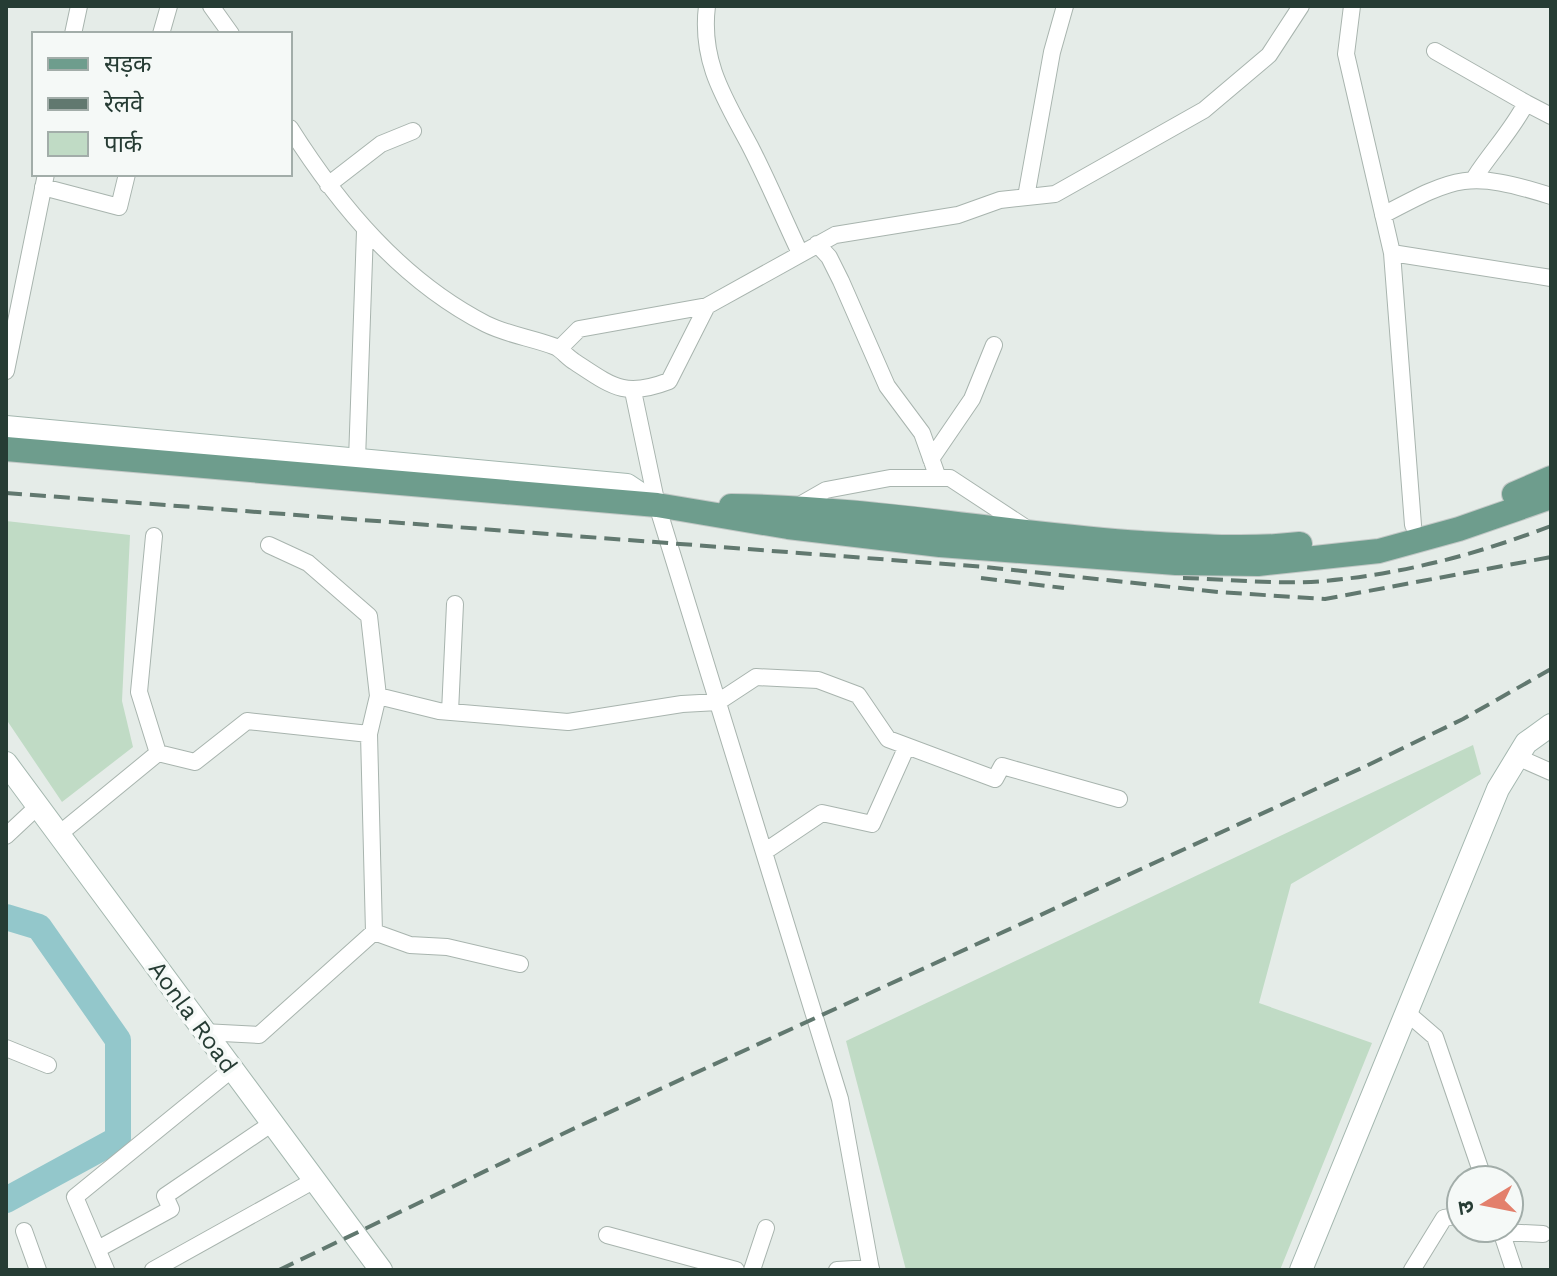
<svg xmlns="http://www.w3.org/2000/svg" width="1557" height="1276" font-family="'Work Sans','Noto Sans Devanagari',sans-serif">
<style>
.green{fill:#c0dbc5}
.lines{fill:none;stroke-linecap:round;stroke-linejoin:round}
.river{stroke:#93c7cb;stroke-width:26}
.street-casing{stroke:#a8b4ae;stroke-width:18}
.secondary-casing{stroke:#a4b7af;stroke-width:24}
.primary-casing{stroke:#c2c8c6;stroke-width:26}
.street{stroke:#fff;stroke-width:16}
.secondary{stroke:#fff;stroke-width:22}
.primary{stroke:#6e9d8d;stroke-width:24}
.rail{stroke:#61786f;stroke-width:4;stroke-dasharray:16 8;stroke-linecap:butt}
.labels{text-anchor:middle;stroke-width:7;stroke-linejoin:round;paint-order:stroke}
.street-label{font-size:24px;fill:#263c34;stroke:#f5f9f7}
</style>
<rect width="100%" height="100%" fill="#e5ece8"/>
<path class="green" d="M6,521L130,535L122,701L133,747L62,802L6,719Z
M1473,745L1481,774L1291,884L1259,1003L1372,1043L1280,1270H906L846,1041Z"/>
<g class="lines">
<path class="river" d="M6,917L39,927L118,1040V1139L6,1200"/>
<defs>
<path id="street" d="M211,6L231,34
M707,6C700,62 725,99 750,146C768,181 783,217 800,253
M1352,6L1346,54L1392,253L1413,525
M73,34L79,6
M161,34L169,6
M1435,51L1526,103C1513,129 1491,152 1475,177
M1526,103L1551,116
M290,128C340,207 402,281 486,324C508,335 533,338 556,347C563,351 568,358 575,362C613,387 625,398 669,381L707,306L835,235L958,215L1000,200L1055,194L1204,110L1269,55L1301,6
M328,185L381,144L413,131
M43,187L119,207L127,174
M1026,197L1052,52L1065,6
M1383,215C1457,176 1468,170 1551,196
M817,244L829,257L841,281L887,386L922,433L938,478
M1392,253L1551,278
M559,349L579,329L707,306
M6,371L46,174
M633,391L657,505L840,1099L871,1270
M931,459L972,399L994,345
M357,460L365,231
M798,506L826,490L890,478H950L1029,530
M378,696L439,711L568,722L682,704L718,702L756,677L818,680L858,695L888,739L995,779L1002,766L1119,799
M450,712L455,604
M158,753L195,762L247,721L369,734
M1517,757L1551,772
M58,835L158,753L139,692L154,536
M6,836L37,807
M764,852L822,813L872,824L907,746
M374,932L410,945L447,947L520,964
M1406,1012L1435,1037L1484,1180
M203,1032L259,1035L374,932L369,734L378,696L369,616L308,563L269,545
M6,1048L48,1065
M1500,1228L1514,1270
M24,1231L38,1270
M1502,1232L1543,1234
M607,1235L736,1270
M98,1249L171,1209L165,1196L271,1124
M106,1270L75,1197L231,1070
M153,1270L313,1181
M752,1270L766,1228
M837,1270L871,1268
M1412,1270L1444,1218L1461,1215"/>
<path id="secondary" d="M6,427L627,485L657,505
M6,763L381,1270
M1301,1270L1498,789L1526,743L1551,725"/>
<path id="primary" d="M6,449L657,505L788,527L940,545L1176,563L1258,564L1379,551L1459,529L1551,497
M1514,494L1551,478
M731,506C869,507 1005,534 1142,543C1194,546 1249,550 1300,544"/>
</defs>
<use href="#street" class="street-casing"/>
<use href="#secondary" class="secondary-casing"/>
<use href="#primary" class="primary-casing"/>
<use href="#street" class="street"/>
<use href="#secondary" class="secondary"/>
<use href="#primary" class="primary"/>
<path class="rail" d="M6,493L985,567L1218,592L1325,599L1551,557
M981,578L1064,588
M1183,578C1229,579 1278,585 1324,581C1403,574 1478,554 1551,526
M279,1270L575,1128L1366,766L1463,719L1551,669"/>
</g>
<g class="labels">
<g class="street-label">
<text transform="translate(193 1017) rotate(54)" y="8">Aonla Road</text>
</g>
</g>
<rect width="1557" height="1276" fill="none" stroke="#263c34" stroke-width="16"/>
<rect x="32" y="32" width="260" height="144" fill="#f5f9f7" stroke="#a2ada9" stroke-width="2"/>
<rect x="48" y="58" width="40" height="12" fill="#6e9d8d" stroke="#a2ada9" stroke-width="2"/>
<text x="104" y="72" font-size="24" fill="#263c34">सड़क</text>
<rect x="48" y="98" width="40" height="12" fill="#61786f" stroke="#a2ada9" stroke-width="2"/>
<text x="104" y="112" font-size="24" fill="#263c34">रेलवे</text>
<rect x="48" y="132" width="40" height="24" fill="#c0dbc5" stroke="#a2ada9" stroke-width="2"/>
<text x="104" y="152" font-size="24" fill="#263c34">पार्क</text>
<g transform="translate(1485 1204) rotate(260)"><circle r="38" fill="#f5f9f7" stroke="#a2ada9" stroke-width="2"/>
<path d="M0-6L14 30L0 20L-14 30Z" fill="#e3806c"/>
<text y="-12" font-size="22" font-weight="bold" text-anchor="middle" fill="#263c34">उ</text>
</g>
</svg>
